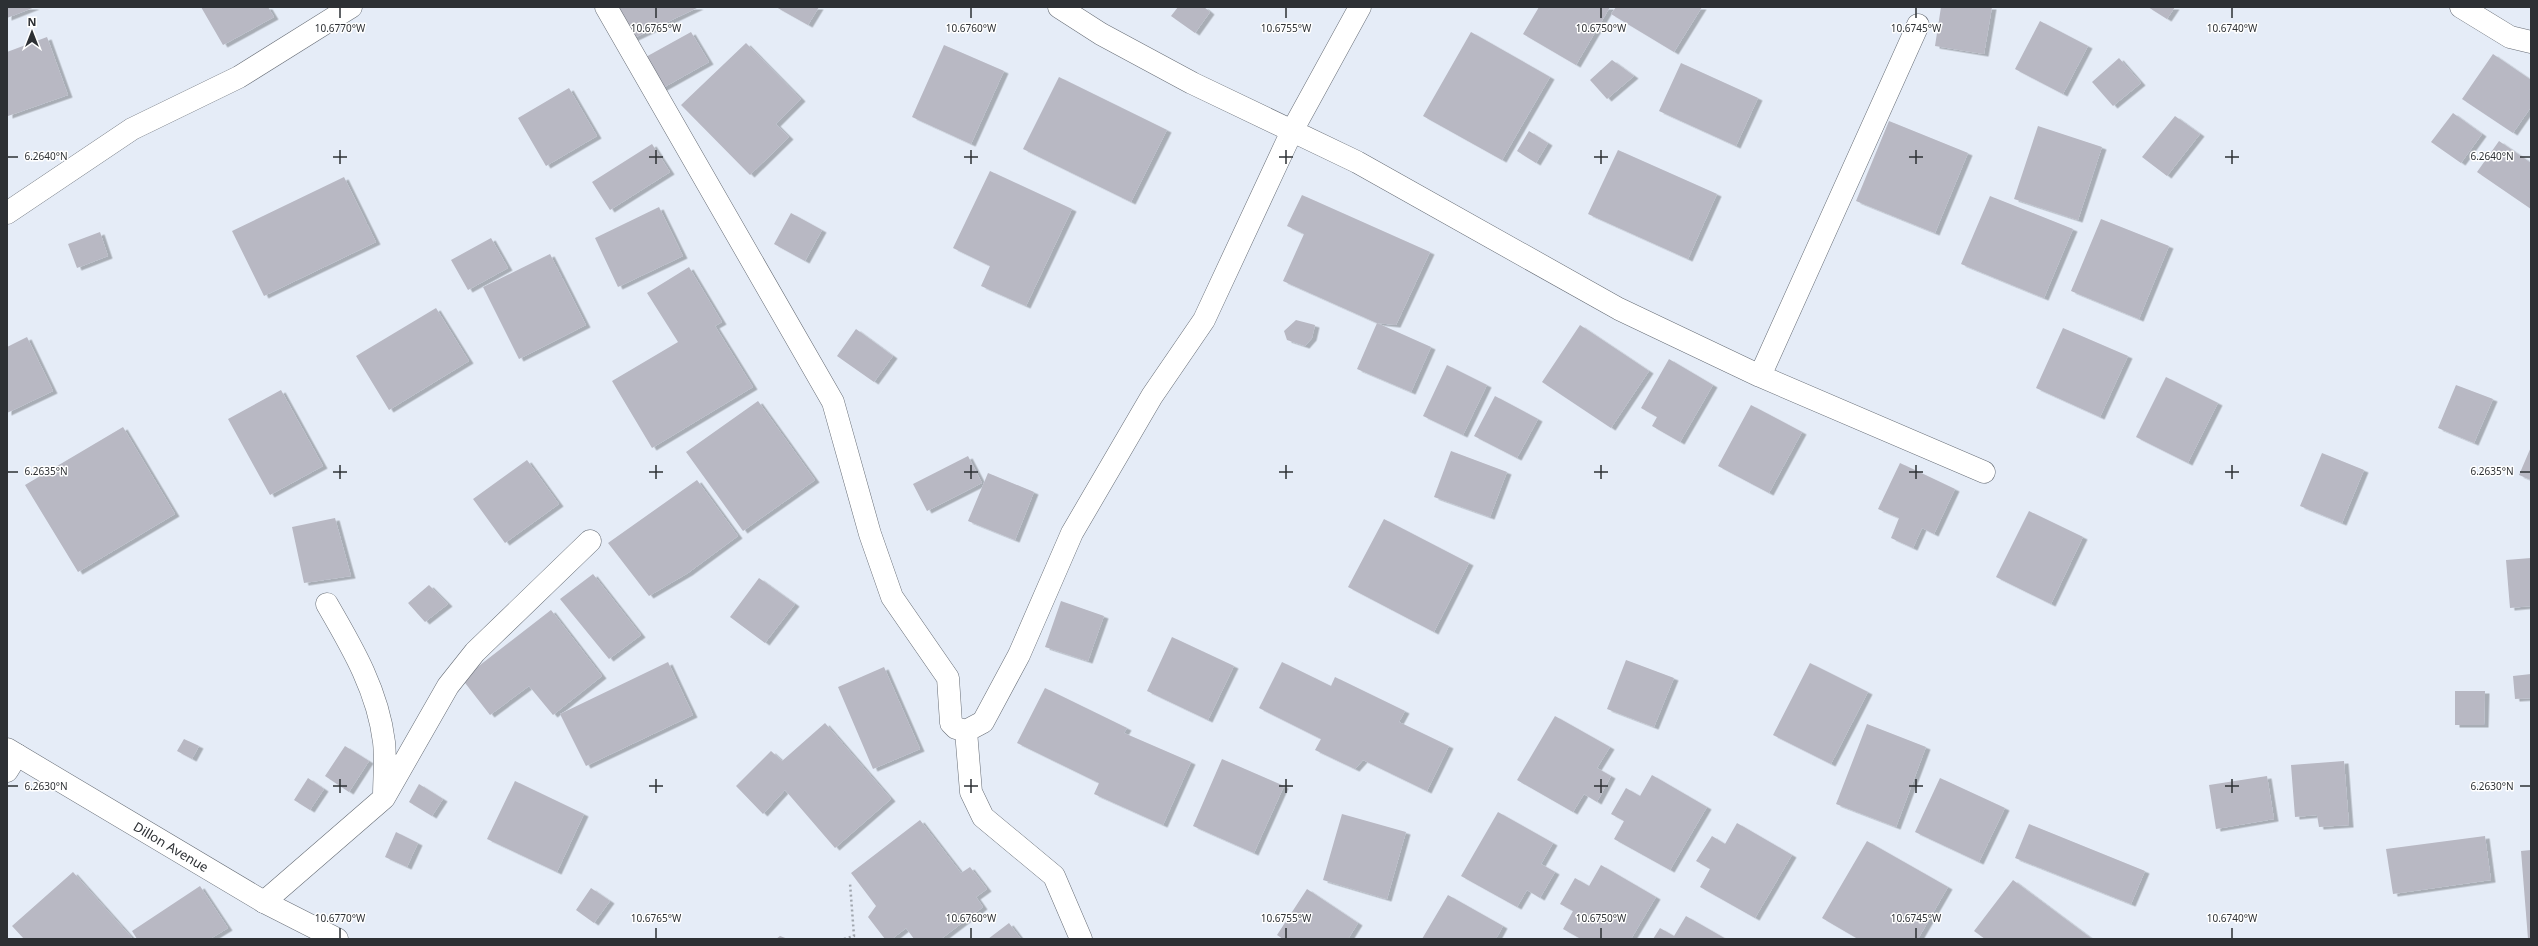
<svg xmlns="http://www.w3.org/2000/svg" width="2538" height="946" font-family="'Noto Sans',sans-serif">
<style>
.building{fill:#b8b8c3;filter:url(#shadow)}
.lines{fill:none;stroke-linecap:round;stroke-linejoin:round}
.minor-casing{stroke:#666c75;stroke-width:23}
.tertiary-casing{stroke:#666c75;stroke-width:23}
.path{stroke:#a0a6ae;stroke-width:2.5;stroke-dasharray:2 3;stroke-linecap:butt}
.minor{stroke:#fff;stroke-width:22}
.tertiary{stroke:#fff;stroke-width:22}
.ticks{fill:none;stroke:#2d3034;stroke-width:1.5}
.labels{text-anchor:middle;stroke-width:3;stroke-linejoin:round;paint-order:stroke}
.street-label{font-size:13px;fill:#2d3034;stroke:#fff}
.ticks-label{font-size:10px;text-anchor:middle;fill:#2d3034;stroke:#fff;stroke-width:3;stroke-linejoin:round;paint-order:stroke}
</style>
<defs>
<filter id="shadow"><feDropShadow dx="4.5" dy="2.5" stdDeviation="0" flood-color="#0004"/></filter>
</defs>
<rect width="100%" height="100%" fill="#e5ecf7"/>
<path class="building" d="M7,7H35L7,18Z
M201,7H268L274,17L223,45Z
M614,7H699L630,40Z
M776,7H819L808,25Z
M1178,7H1204L1210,12L1195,33L1171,16Z
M1539,7H1610L1576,65L1523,34Z
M1616,7H1702L1674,52L1611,14Z
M1941,7H1992L1984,54L1935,46Z
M2148,7H2175L2167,19Z
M2040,21L2088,46L2063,94L2015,69Z
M691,32L709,62L661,89L644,58Z
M1471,32L1550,77L1502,160L1423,116Z
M47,37L68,95L8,116L7,52Z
M746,43L801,99L776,124L789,137L750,175L681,105Z
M944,45L1004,71L971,144L912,117Z
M2493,54L2531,80V107L2513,133L2462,99Z
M2119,58L2141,83L2113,106L2092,82Z
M1612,60L1634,76L1607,99L1590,80Z
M1681,63L1758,98L1736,146L1659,111Z
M1059,77L1167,130L1131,202L1023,149Z
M569,88L597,136L546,166L518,118Z
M2453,113L2482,134L2461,163L2431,142Z
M2175,116L2200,134L2167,176L2142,157Z
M1889,121L1968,153L1935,233L1856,201Z
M2038,126L2102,147L2078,220L2014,199Z
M1529,131L1548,143L1536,163L1517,151Z
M2499,141L2531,163V209L2477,172Z
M652,144L670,172L610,210L592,182Z
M1618,150L1717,194L1688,259L1588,214Z
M990,171L1072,209L1026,306L981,286L990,266L953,248Z
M344,177L376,242L264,296L232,231Z
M1302,195L1430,252L1396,325L1377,323L1431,347L1411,392L1357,369L1377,323L1283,281L1304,234L1287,226Z
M1990,196L2073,229L2044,298L1961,264Z
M659,207L683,256L618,287L595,238Z
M791,213L822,230L805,261L774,244Z
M2101,219L2169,246L2139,319L2071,291Z
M100,232L108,256L77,268L68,244Z
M491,238L508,268L468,290L451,260Z
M550,254L586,325L519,359L483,287Z
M689,267L722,322L715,326L753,387L652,448L612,381L678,342L647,293Z
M436,308L469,361L389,410L356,356Z
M1296,320L1315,325L1312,338L1305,346L1287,340L1284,331Z
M1580,325L1649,371L1611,428L1542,382Z
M2063,328L2128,356L2100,417L2036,388Z
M856,329L893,356L874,382L837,356Z
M27,337L53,391L7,413V347Z
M1669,359L1713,385L1680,442L1652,426L1657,417L1641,408Z
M1447,365L1487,385L1463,435L1423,416Z
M2166,377L2218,403L2188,463L2136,437Z
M2456,385L2493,399L2474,443L2438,428Z
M281,390L323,466L270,495L228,419Z
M1495,396L1538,419L1517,458L1474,436Z
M758,401L815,480L743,531L686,452Z
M1751,405L1802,432L1769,493L1718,466Z
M123,427L175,514L78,572L25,485Z
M2531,447V480L2519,475Z
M1451,451L1507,472L1490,517L1434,497Z
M2322,453L2364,470L2342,523L2300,506Z
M968,456L982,483L927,511L913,484Z
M527,460L559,504L505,543L473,499Z
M1900,463L1955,489L1934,534L1922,528L1913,548L1891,538L1899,518L1878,509Z
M988,473L1034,492L1015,540L968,521Z
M697,480L738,536L688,573L649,596L608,543Z
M2029,511L2083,537L2051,604L1996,577Z
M335,518L351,576L304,583L292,527Z
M1384,519L1469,563L1434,632L1348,587Z
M2531,558V606L2510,608L2506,560Z
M593,574L641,635L609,659L560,599Z
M759,578L795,604L765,643L730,617Z
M429,585L448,604L425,622L408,603Z
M1061,601L1104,616L1088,661L1045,647Z
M551,610L602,676L553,715L529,686L490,715L462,679Z
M1172,637L1234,666L1208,720L1147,691Z
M1626,660L1674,678L1654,727L1607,709Z
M668,662L693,715L586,766L560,714Z
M1282,662L1331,686L1335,677L1405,711L1399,722L1449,746L1427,791L1363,760L1355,769L1315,750L1321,739L1259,708Z
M1810,663L1868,692L1831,764L1773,735Z
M884,667L920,749L873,769L838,687Z
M2531,674V698L2515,699L2513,676Z
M1045,688L1127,728L1124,733L1191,762L1163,825L1094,794L1099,783L1017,743Z
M2455,691H2485L2484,725H2455Z
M1555,716L1610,747L1597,768L1611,776L1597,802L1584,794L1573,812L1517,780Z
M825,723L891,799L835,848L785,790L763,814L736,786L771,751L782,761Z
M1867,724L1926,747L1896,827L1836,804Z
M184,739L199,746L192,759L177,751Z
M345,746L369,761L349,792L325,776Z
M1222,759L1284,786L1254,853L1193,826Z
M2344,761L2349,825L2319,827L2317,815L2295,817L2291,765Z
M1652,775L1707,807L1670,870L1614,839L1624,821L1611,814L1626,788L1640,796Z
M2267,776L2274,819L2216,829L2209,785Z
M308,778L324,789L310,810L294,800Z
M1940,778L2005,808L1979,862L1915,832Z
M515,781L584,814L557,872L487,839Z
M419,784L443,799L432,816L409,802Z
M1498,812L1553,843L1541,864L1555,872L1540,898L1527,890L1517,907L1461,876Z
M1342,814L1406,832L1387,899L1323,880Z
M920,820L961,873L970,867L987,889L976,897L983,907L941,939H914L906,928L892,939H885L868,917L876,906L851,873Z
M1737,823L1792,855L1755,918L1700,887L1710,869L1696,861L1712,836L1725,844Z
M2029,824L2145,871L2131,904L2015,858Z
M396,832L418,843L407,867L385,857Z
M2485,836L2491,880L2393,894L2386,849Z
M1867,841L1948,887L1918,939H1858L1822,918Z
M2531,850V939H2528L2521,851Z
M1601,865L1656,897L1631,939H1581L1563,929L1573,911L1560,904L1575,878L1589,886Z
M73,872L132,938L131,939H24L12,926Z
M2013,880L2092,939H1985L1974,931Z
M200,886L228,928L210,939H137L132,931Z
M591,888L610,901L594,923L576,910Z
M1307,889L1358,923L1348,939H1283L1277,935Z
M1448,895L1503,926L1496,939H1422Z
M1686,916L1726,939H1653L1660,928L1674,936Z
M1009,923L1021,939H988Z
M780,936L788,939H776Z"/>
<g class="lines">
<defs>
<path id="minor" d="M606,7L833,402L870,534L892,597L948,678L951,723L956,728L966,731L983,722L1019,655L1072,533L1152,396L1204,320L1292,131L1360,7
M1059,7L1101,34L1192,83L1357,162L1619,309L1760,376L1984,472
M2461,7L2510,37L2531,42
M7,213L132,129L239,77L351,7
M1760,376L1918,25
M327,604C352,647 378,691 384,742C386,760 384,779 384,797
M966,731L971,792L983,817L1054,876L1081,939
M7,771L17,755
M264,902L384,798L448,686L475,652L590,541"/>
<g id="tertiary">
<path id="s1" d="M7,749L264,902L337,939"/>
</g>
</defs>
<use href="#minor" class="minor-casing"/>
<use href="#tertiary" class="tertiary-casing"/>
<path class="path" d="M844,939L854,936L850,883"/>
<use href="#minor" class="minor"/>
<use href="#tertiary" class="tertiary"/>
</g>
<path class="ticks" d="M340,8V18M656,8V18M971,8V18M1286,8V18M1601,8V18M1916,8V18M2232,8V18M340,150V164M656,150V164M971,150V164M1286,150V164M1601,150V164M1916,150V164M2232,150V164M8,157H18M333,157H347M649,157H663M964,157H978M1279,157H1293M1594,157H1608M1909,157H1923M2225,157H2239M2520,157H2530M340,465V479M656,465V479M971,465V479M1286,465V479M1601,465V479M1916,465V479M2232,465V479M8,472H18M333,472H347M649,472H663M964,472H978M1279,472H1293M1594,472H1608M1909,472H1923M2225,472H2239M2520,472H2530M340,779V793M656,779V793M971,779V793M1286,779V793M1601,779V793M1916,779V793M2232,779V793M8,786H18M333,786H347M649,786H663M964,786H978M1279,786H1293M1594,786H1608M1909,786H1923M2225,786H2239M2520,786H2530M340,928V938M656,928V938M971,928V938M1286,928V938M1601,928V938M1916,928V938M2232,928V938"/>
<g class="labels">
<g class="street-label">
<text dy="5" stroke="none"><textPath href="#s1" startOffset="191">Dillon Avenue</textPath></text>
</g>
</g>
<g class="ticks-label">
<text x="340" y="32">10.6770°W</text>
<text x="656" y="32">10.6765°W</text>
<text x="971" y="32">10.6760°W</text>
<text x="1286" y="32">10.6755°W</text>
<text x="1601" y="32">10.6750°W</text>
<text x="1916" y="32">10.6745°W</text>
<text x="2232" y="32">10.6740°W</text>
<text x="46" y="160">6.2640°N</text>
<text x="2492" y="160">6.2640°N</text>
<text x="46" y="475">6.2635°N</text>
<text x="2492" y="475">6.2635°N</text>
<text x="46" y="790">6.2630°N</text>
<text x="2492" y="790">6.2630°N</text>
<text x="340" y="922">10.6770°W</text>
<text x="656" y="922">10.6765°W</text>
<text x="971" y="922">10.6760°W</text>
<text x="1286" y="922">10.6755°W</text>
<text x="1601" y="922">10.6750°W</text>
<text x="1916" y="922">10.6745°W</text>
<text x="2232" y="922">10.6740°W</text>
</g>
<rect width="2538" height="946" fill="none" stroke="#2d3034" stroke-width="16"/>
<g transform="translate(32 32)" stroke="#ffffff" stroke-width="3" paint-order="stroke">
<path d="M0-3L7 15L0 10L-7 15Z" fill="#2d3034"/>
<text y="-6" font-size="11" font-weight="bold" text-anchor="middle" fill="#2d3034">N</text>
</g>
</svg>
